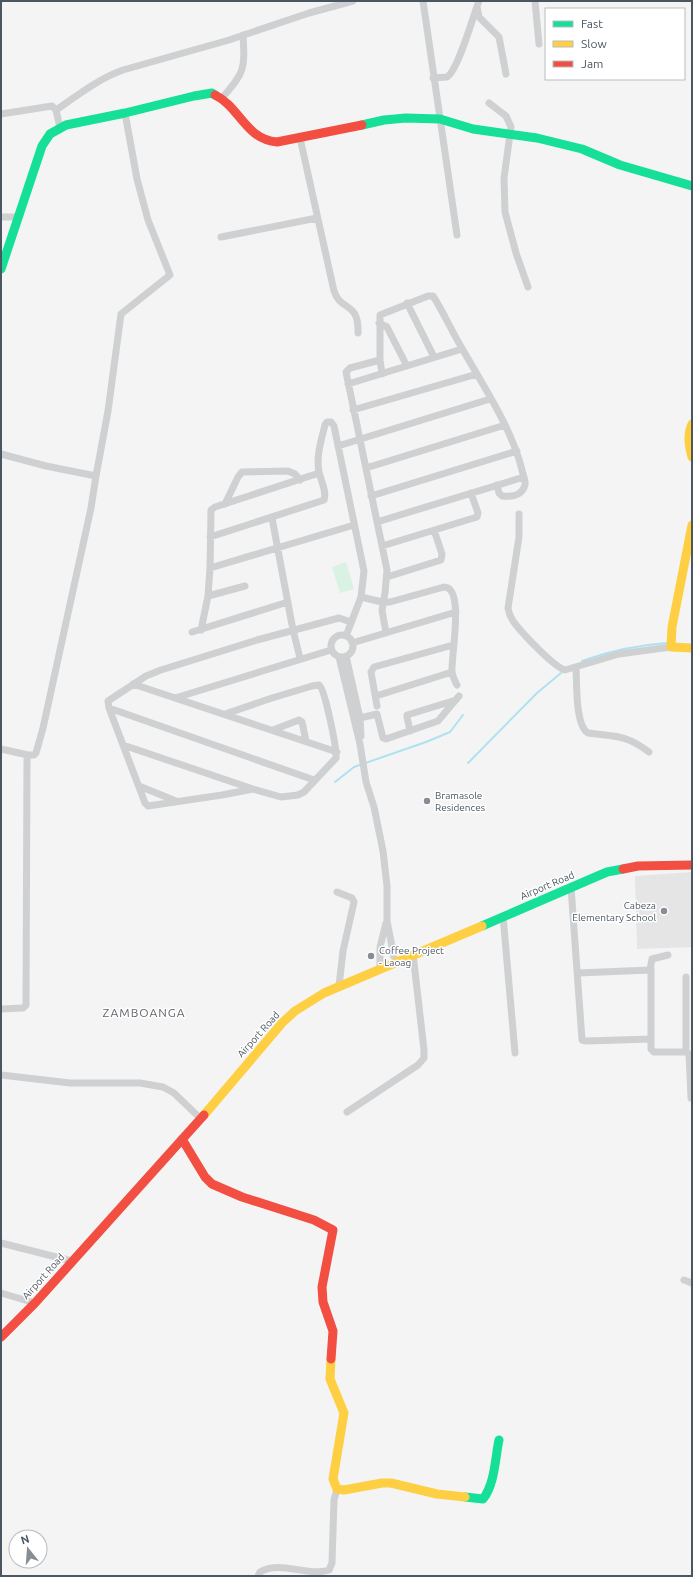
<svg xmlns="http://www.w3.org/2000/svg" width="693" height="1577" font-family="Ubuntu,sans-serif">
<style>
.education{fill:#e6e5e6}
.green{fill:#d9f2e3}
.lines{fill:none;stroke-linecap:round;stroke-linejoin:round}
.stream{stroke:#aee2f0;stroke-width:2}
.street{stroke:#ced0d2;stroke-width:7}
.fast{stroke:#16e098;stroke-width:9}
.slow{stroke:#ffcf43;stroke-width:9}
.jam{stroke:#f24e42;stroke-width:9}
.poi-dot{fill:#868d94;stroke:#fff;stroke-width:1.5}
.labels{text-anchor:middle;stroke-width:3;stroke-linejoin:round;paint-order:stroke}
.poi-label{font-size:10px;fill:#4a5661;stroke:#fff;text-anchor:start}
.street-label{font-size:10px;fill:#4a5661;stroke:#fff}
.quarter-label{font-size:12px;letter-spacing:1px;fill:#5f6368;stroke:#fff}
</style>
<rect width="100%" height="100%" fill="#f4f4f4"/>
<path class="education" d="M692,872V947L637,949L635,876Z"/>
<path class="green" d="M346,562L354,589L340,593L332,567Z"/>
<g class="lines">
<path class="stream" d="M582,661C609,651 638,645 667,643
M468,763L537,693L561,673
M335,782L354,767L426,742L450,732L463,715"/>
<path class="street" d="M423,1L457,235
M535,1L539,44
M477,7L479,17L499,37L506,74
M433,78L447,77C458,71 473,16 479,1
M222,98C245,72 245,69 243,35
M489,103L506,116L511,127L504,178L505,212L516,253L528,287
M56,110C78,95 98,79 123,70L229,40L309,13L353,1
M1,114L52,106L56,110L60,128
M300,138L334,291C341,312 359,301 358,333
M1,217H19
M221,237L317,218
M407,303L434,357
M379,323L387,327L389,331L407,366
M380,360L350,368L346,372L387,570L385,593L382,610L386,633
M382,374L380,360V315L428,296H433C444,313 452,332 463,350C484,387 512,429 522,470C523,475 526,481 525,485C522,496 511,497 502,496L499,493L497,485
M348,384L462,349
M353,410L477,374
M338,446L490,399
M1,454L46,466L96,476L108,411L121,314L170,275L148,220L137,179L125,113
M366,468L505,425
M371,496L517,451
M225,504L238,477L242,472L288,471L295,474L300,480
M519,514V537L508,608C509,615 512,620 516,625C525,636 554,667 565,670L619,654L671,647
M272,518L293,630L300,658
M377,522L524,477
M210,537L324,500C327,492 321,481 319,472C316,456 321,441 325,425L327,422H331L334,426L364,571L361,597L346,636
M382,546L477,517L478,513L471,493
M210,568L354,525
M387,577L441,560L442,554L434,530
M208,596L245,586
M361,597L382,602H390L444,587C465,587 451,656 452,671C452,676 455,681 457,685
M201,630L208,596L210,568L211,510L215,507L319,473
M192,632L288,602
M331 646a11 11 0 1 1 22 0a11 11 0 1 1-22 0Z
M352,643L456,612
M346,656L360,718L361,736
M339,657L360,744L366,782L374,807L383,851L387,886V921L395,962
M576,668C577,683 575,725 588,733C616,737 625,734 649,752
M133,684L337,752
M376,696L452,672
M175,698L331,650
M377,706L371,672L374,667L453,645
M109,708L314,780
M360,718L377,714L383,738L386,739L438,721L459,696
M273,730L299,720L302,722L306,741
M410,731L407,717V715L456,700
M123,745L253,789L281,797L298,795L304,792L336,758C337,749 325,689 319,685L312,686L272,698L225,714
M1,749L28,755
M139,786L176,801
M253,789L222,795L148,806L145,803L109,708L108,701L146,676L161,670L257,640L339,618L351,622
M571,887L582,1040L586,1041L651,1039
M337,892L352,898L354,902L343,951L339,986
M503,916L515,1053
M380,969V947L386,923
M651,969V1049L654,1052H686L689,1054L691,1098
M578,973L650,970L652,959L668,955
M686,977V1052
M1,1009L23,1008L26,1005L27,759L28,755H34L36,753L43,728L91,508L96,476
M1,1075L70,1083H140L163,1087L174,1093L201,1119
M347,1112L418,1065L424,1058V1050L413,954
M1,1243L72,1261
M684,1280L692,1283
M1,1293L35,1303
M258,1576L260,1572C281,1560 307,1577 329,1570L332,1563L334,1500L337,1489"/>
<path class="fast" d="M362,125L384,120L406,118L440,119L473,129L537,138L582,149L620,165L692,186
M1,269L42,146L50,134L66,125L125,113L194,96L212,93L215,95
M482,926L607,872L623,869
M465,1497L483,1499C495,1484 495,1458 499,1440"/>
<path class="slow" d="M692,424C687,435 689,446 692,457
M692,525L672,627L671,647L692,648
M204,1115L282,1023L295,1011L324,993L482,926
M331,1359L330,1379L344,1413L333,1479L337,1489L344,1490L382,1483H391L437,1494L465,1497"/>
<path class="jam" d="M215,95C240,107 245,139 277,142L362,125
M623,869L638,866L692,865
M182,1139L205,1177L212,1184L242,1197L314,1220L333,1230L322,1287L323,1302L333,1331L331,1359
M1,1337L35,1303L204,1115"/>
</g>
<g class="poi-dot">
<circle cx="427" cy="801" r="4"/>
<circle cx="664" cy="911" r="4"/>
<circle cx="371" cy="956" r="4"/>
</g>
<g class="labels">
<g class="poi-label">
<text x="435" y="799">Bramasole<tspan x="435" dy="12">Residences</tspan></text>
<text x="656" y="909" text-anchor="end">Cabeza<tspan x="656" dy="12">Elementary School</tspan></text>
<text x="379" y="954">Coffee Project<tspan x="379" dy="12">- Laoag</tspan></text>
</g>
<g class="street-label">
<text transform="translate(547 885) rotate(-23)" y="4">Airport Road</text>
<text transform="translate(258 1034) rotate(-48)" y="4">Airport Road</text>
<text transform="translate(43 1276) rotate(-48)" y="4">Airport Road</text>
</g>
<g class="quarter-label">
<text x="144" y="1017">ZAMBOANGA</text>
</g>
</g>
<rect width="693" height="1577" fill="none" stroke="#4a5661" stroke-width="4"/>
<rect x="545" y="8" width="140" height="72" fill="#ffffff" stroke="#b7bbc0"/>
<rect x="553" y="21" width="20" height="6" fill="#16e098" stroke="#b7bbc0"/>
<text x="581" y="28" font-size="12" fill="#4a5661">Fast</text>
<rect x="553" y="41" width="20" height="6" fill="#ffcf43" stroke="#b7bbc0"/>
<text x="581" y="48" font-size="12" fill="#4a5661">Slow</text>
<rect x="553" y="61" width="20" height="6" fill="#f24e42" stroke="#b7bbc0"/>
<text x="581" y="68" font-size="12" fill="#4a5661">Jam</text>
<g transform="translate(28 1549) rotate(343)"><circle r="19" fill="#ffffff" stroke="#b7bbc0"/>
<path d="M0-3L7 15L0 10L-7 15Z" fill="#868d94"/>
<text y="-6" font-size="11" font-weight="bold" text-anchor="middle" fill="#4a5661">N</text>
</g>
</svg>
